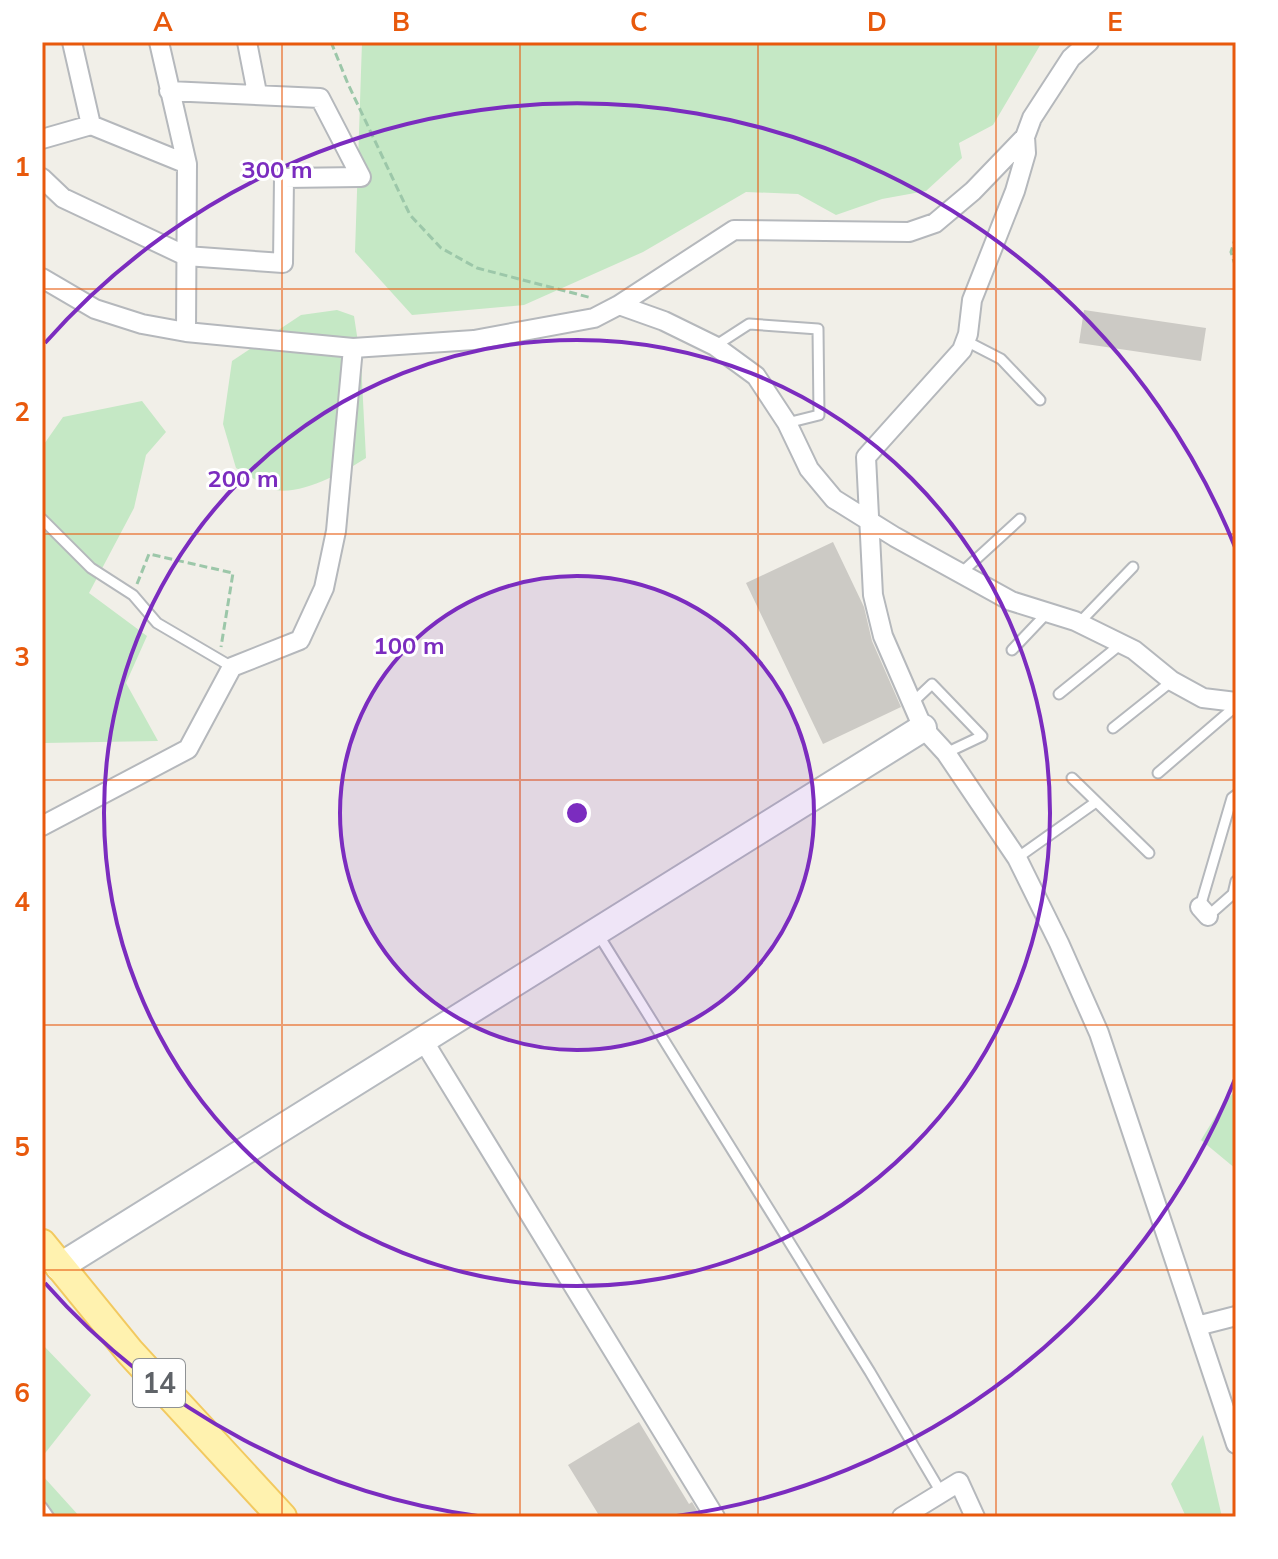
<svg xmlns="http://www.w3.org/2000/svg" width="1278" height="1559" font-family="Mulish,sans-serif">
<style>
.green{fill:#c5e8c5}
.building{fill:#cccac5}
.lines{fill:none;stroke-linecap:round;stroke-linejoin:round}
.lane-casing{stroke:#b5b8bc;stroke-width:13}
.street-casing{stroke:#b5b8bc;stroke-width:22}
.secondary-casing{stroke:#b6babf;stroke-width:30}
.primary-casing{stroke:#f2c960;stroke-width:32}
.path{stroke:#9cc7a9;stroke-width:3;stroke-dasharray:8 4;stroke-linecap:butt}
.lane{stroke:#fff;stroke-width:9}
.street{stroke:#fff;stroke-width:18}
.secondary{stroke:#fff;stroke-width:26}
.primary{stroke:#fff2af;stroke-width:28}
.grid{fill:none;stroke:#e8590c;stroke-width:2;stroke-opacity:0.55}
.ring{fill:none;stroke:#7b2cbf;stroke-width:4}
.labels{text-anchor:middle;stroke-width:6;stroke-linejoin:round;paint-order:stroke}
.shield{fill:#fff;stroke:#8f9295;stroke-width:2}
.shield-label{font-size:28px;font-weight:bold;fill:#5f6368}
.centre{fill:#7b2cbf;stroke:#fff;stroke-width:4}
.ring-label{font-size:24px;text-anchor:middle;font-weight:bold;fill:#7b2cbf;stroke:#fff;stroke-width:6;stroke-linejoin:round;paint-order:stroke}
.neatline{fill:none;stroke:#e8590c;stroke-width:3}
.grid-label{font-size:26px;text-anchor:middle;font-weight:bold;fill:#e8590c}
</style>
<rect width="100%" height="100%" fill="#f1efe8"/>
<path class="green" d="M362,42H1042L993,125L959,143L962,158L926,191L882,199L836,215L798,194L746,192L643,252L524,305L412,315L355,252Z
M337,310L354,316L361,362L366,458C346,471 302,495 276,490C263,487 248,474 236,468L223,424L232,361L301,315Z
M142,401L166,432L146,455L134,508L89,593L147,636L126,683L158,741L44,743L42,737V447L63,417Z
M1236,1090V1169L1201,1140L1223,1104Z
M42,1344L91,1395L42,1457Z
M1203,1435L1222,1517H1186L1171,1484Z
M42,1475L80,1517H42Z"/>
<path class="building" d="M1084,310L1206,328L1201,361L1079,343Z
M833,542L864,607L872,641L901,707L823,744L746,583Z
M639,1422L689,1504L692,1502L701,1517H600L568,1465Z"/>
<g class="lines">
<defs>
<path id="lane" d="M966,341L1001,359L1040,400
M715,346L749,324L818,329L819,415L787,423
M42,519L91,568L133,595L157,623L232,667
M961,573L1020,519
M1079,623L1133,567
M1012,650L1048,612
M1059,694L1121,644
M913,702L932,684L982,736L946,753
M1113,728L1172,681
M1158,773L1236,706
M1072,778L1149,853
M1017,858L1096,802
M1200,907L1232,798L1236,795
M1208,916L1233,894L1236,881
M598,934L870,1372L942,1494
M42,1507L49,1517"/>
<path id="street" d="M72,42L91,125
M159,42L187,164L186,332
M247,42L257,93
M1089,42L1071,58L1032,118L1025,137L1026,153L1015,191L972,300L968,334L962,350L866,457L873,595L883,636L923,728L946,753L1017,858L1059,943L1099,1033L1236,1444
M42,139L91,125L187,164
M42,178L63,198L186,256L283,263L284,178L361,177L320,98L169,91
M42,278L95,309L142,324L186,332L353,348L474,340L594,318L619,305L734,230L909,232L935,223L973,191L1025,137
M619,305L664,321L715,346L756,376L787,423L809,469L834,499L895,537L1011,601L1075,621L1134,650L1172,681L1203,698L1236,702
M42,826L188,749L232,667L300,640L324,588L336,531L353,348
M1200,907L1208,916
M423,1040L715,1517
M1197,1326L1236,1316
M902,1517L959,1482L975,1517"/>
<path id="secondary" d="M59,1267L923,728"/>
<path id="primary" d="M42,1244L130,1352L282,1517"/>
</defs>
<use href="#lane" class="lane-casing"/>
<use href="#street" class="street-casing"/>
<use href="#secondary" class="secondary-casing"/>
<use href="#primary" class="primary-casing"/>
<path class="path" d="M331,42L348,84L410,215L441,248L477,268L592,298
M1236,236L1231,252L1236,268
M137,584L149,554L233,573L221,647"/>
<use href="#lane" class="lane"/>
<use href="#street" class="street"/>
<use href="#secondary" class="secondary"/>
<use href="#primary" class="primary"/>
</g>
<path class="grid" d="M282,42V1517M520,42V1517M758,42V1517M996,42V1517M42,289H1236M42,534H1236M42,780H1236M42,1025H1236M42,1270H1236"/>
<circle cx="577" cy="813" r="237" fill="#7b2cbf" fill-opacity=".12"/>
<g class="ring">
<circle cx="577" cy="813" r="237"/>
<circle cx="577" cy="813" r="473"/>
<path d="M1235 1079A710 710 0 0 1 670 1517M484 1517A710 710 0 0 1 45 1283M45 343A710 710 0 0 1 1235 547"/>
</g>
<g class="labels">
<rect class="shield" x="133" y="1359" width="52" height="48" rx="6"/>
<g class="shield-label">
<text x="159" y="1393">14</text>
</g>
</g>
<circle cx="577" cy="813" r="12" class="centre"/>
<g class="ring-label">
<text x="277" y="178">300 m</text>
<text x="243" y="487">200 m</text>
<text x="409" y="654">100 m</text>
</g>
<rect width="1278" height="1559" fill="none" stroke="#ffffff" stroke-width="88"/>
<rect x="44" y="44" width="1190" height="1471" class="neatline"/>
<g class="grid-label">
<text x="163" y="31">A</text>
<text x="401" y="31">B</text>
<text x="639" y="31">C</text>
<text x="877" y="31">D</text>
<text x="1115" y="31">E</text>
<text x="22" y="176">1</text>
<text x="22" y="421">2</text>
<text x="22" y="666">3</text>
<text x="22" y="911">4</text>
<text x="22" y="1156">5</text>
<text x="22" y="1402">6</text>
</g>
</svg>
